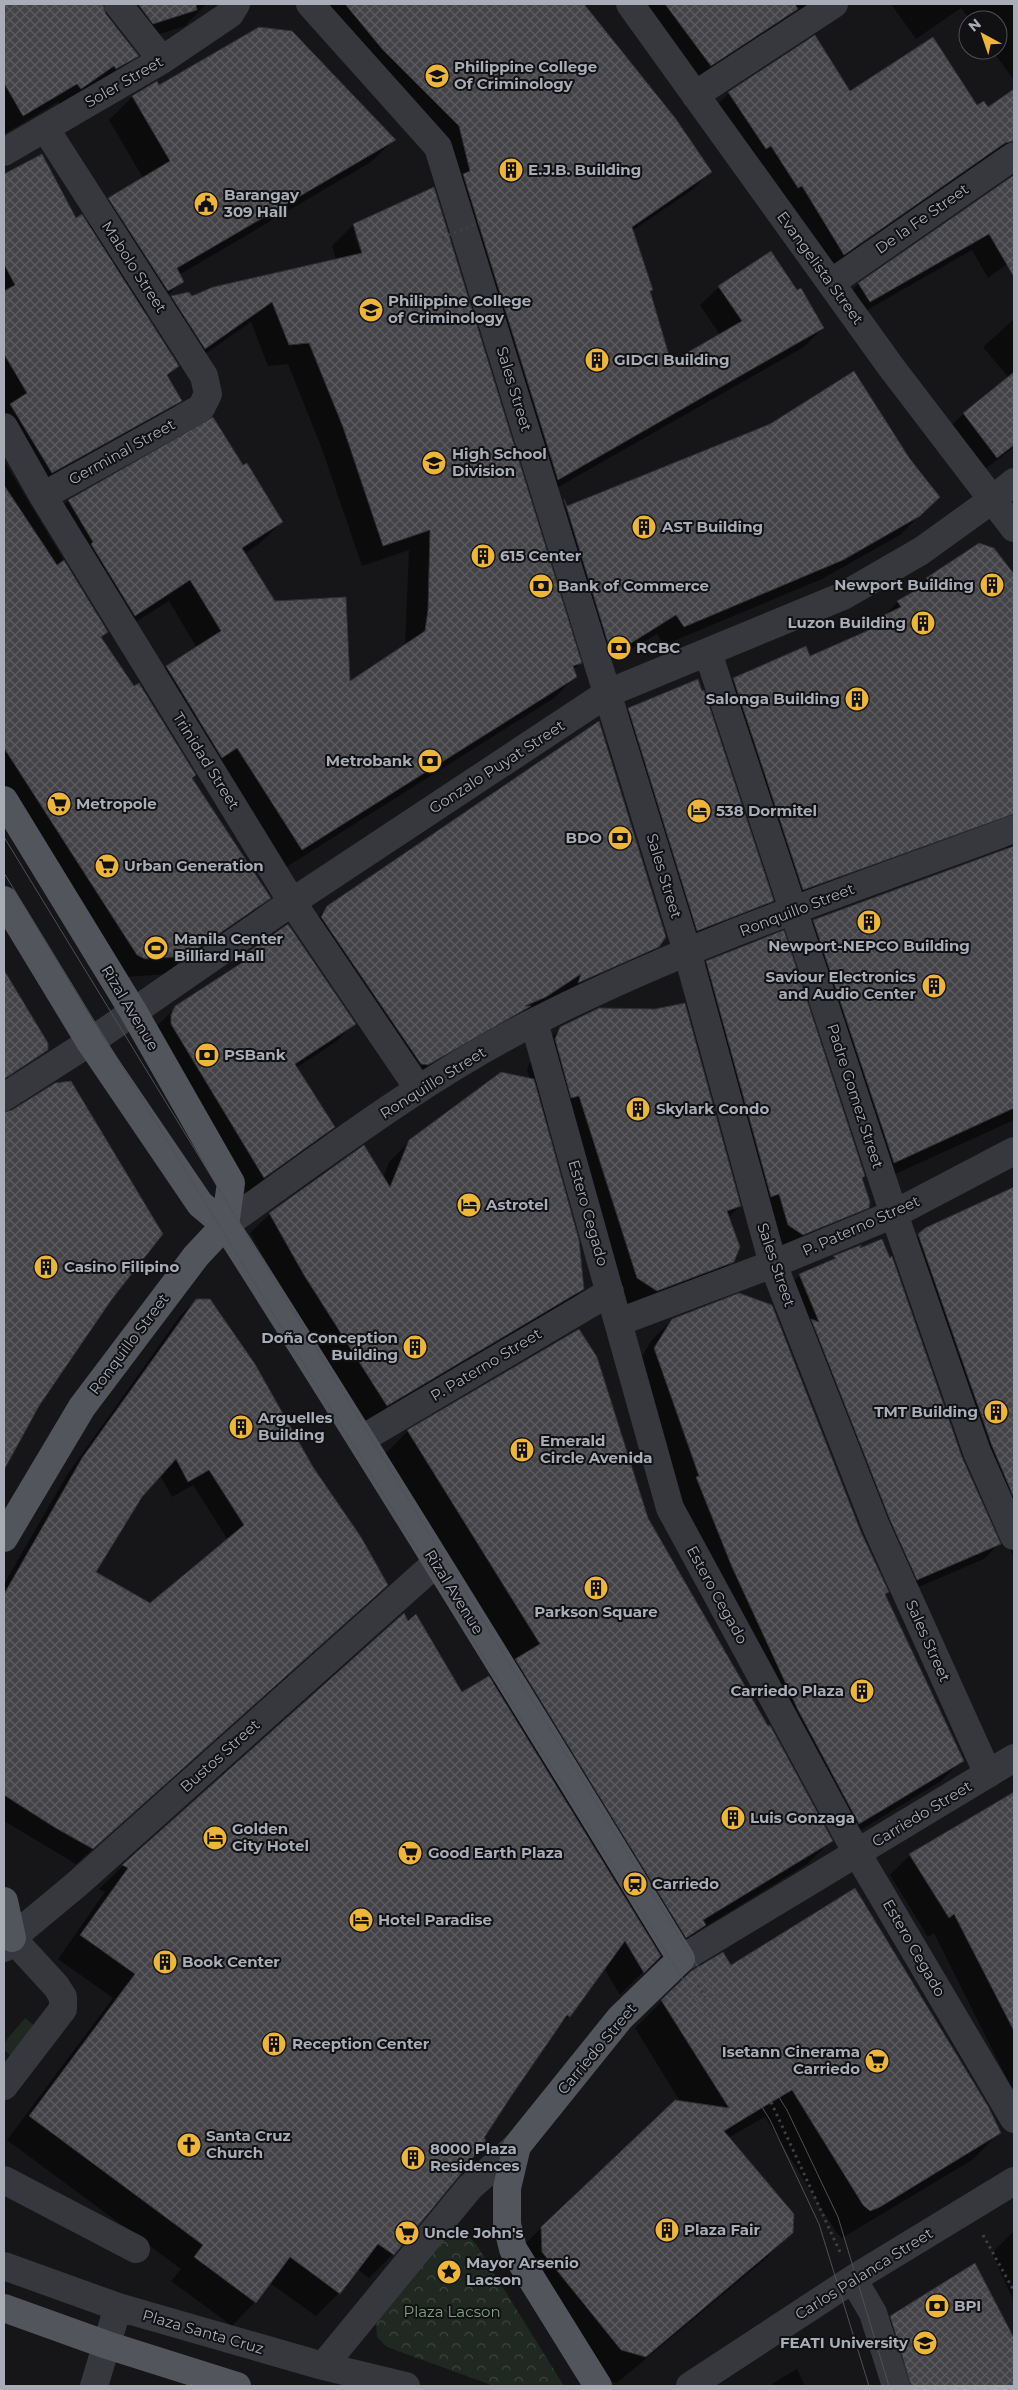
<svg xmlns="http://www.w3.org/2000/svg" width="1018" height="2390" font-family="Montserrat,sans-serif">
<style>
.forest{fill:url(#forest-crowns)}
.garden{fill:#202822}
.shadow{fill:#0007;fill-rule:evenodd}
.building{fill:url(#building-cross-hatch);stroke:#303034;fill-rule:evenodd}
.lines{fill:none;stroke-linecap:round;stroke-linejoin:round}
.path{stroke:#3d3f44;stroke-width:3;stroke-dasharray:2.5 4;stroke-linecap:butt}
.minor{stroke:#37383d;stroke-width:28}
.major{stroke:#53555c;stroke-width:28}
.tram{stroke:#4e5056;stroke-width:1}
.path-bridge{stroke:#3d3f44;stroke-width:3;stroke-dasharray:2.5 4;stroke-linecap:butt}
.labels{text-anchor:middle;stroke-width:4;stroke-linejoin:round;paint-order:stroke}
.poi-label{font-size:15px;font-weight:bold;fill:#a9adb8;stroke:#111113;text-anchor:start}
.street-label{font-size:15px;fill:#a9adb8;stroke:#111113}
.park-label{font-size:15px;fill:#80a283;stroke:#111113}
</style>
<defs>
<pattern id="forest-crowns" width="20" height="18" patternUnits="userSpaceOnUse" patternTransform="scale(1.25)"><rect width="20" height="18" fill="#202822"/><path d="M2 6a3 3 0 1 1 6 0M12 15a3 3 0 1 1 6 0" fill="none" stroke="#3e4440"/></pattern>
<pattern id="building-cross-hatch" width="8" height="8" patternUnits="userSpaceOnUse" patternTransform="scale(1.25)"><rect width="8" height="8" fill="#434348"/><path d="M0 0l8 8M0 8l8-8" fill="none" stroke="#5b5b60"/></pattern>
</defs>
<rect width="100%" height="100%" fill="#161618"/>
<path class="forest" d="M453,2226L463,2231L476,2244L564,2386H494L387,2347L377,2337L376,2322Z"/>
<path class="garden" d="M25,2018L47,2036L23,2065L4,2050V2043Z"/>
<path class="shadow" d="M4,4H206L185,26L134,42L105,8L102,7L137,55L118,74L62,107L58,102L4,134Z
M315,4H582L675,120L710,172L692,190L632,231L670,363L720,335L700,305L719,287L823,328L804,347L539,498L451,187Z
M637,4H811L693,82Z
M891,4H1014V80L992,50H998V20H970L961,8L916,39Z
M814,37L850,93L988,109L1014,90V259L988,278L972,250L853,318L842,301L858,284L1012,178L1013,173L827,271L712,110L729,93Z
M157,83L159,86L394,140L371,162L179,275L182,281L159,304L144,314L178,366L167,377L181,400L162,419L30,493L4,446V409L6,408L4,404V183L53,264L86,223L109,199L143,178L109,120L132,97Z
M353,225L580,663L573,670L576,676L554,698L280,871L145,688L166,667L197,648L169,601L113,636L44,524L66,503L213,419L243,467L282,522L260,543L244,554L274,603L349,684L405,646L409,550L362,566L322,449L288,364L268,366L251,322L183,369L151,318L172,297L191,298L336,260L332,246ZM354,233H357L365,258L363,259Z
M1014,319V447L980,473L947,430L963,414L1009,378L983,347Z
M770,425L919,516L900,535L822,579L664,645L657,634L592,671L545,520L563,502L566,508Z
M4,461L107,632L100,638L269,897L251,916L167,974L126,977L4,795Z
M980,544L994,549L1014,576V1120L871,1185L791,943L814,921L1007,850L1006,846L780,912L711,701L733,679L809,657L868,632L898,602L911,595L927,579Z
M629,709L772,900L759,914L684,944L615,723Z
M328,907L658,946L638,966L560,1000L564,991L408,1084L308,927Z
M288,926L354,1023L337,1041L296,1068L333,1127L316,1144L247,1194L154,1041V1033L158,1025L176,1007L236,968H233L249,953Z
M707,962L861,1178L868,1207L851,1224L786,1251L772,1241L690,979Z
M4,971L45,1039L22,1062L4,1073Z
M561,1028L740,1206L728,1218L733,1261L704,1290L627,1319L551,1124L545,1125L583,1289L563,1309L367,1425L285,1294L250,1233L270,1214L383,1178L389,1162L410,1141L530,1080L527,1069L532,1057Z
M70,1081L111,1298L38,1405L4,1466V1124Z
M1014,1188V1558L974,1465L900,1254L926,1229Z
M859,1247L961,1458L999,1544L984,1559L902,1594L785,1290L800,1275Z
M196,1300L312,1468L387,1585L76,1864L4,1821V1584L67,1475L180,1316ZM160,1475L172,1497L193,1485L228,1540L151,1605L94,1572L141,1497Z
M672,1320L860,1532L887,1592L884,1595L962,1760L941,1781L838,1844L712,1588L634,1370L651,1341Z
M578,1330L646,1519L831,1841L807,1864L700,1930L681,1949L662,1961L659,1956L620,1995L604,1968L569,2016L556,2029L459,2174L393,2254L369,2278L357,2269L339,2293L316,2316L270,2283L255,2302L232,2326L171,2281L181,2269L7,2140L113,1998L58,1959L105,1892L99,1889L123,1866L404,1615L462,1694L492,1684L513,1663L384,1455L408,1431Z
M1014,1794V2093L934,1933L928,1937L890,1875L910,1855Z
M730,1966L1000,2132L972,2160L842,2238L836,2232L765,2117L728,2138L792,2232L764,2260L617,2383L594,2377L515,2279L514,2255L542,2227L681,2103L635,2028L662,2001Z
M1014,2231V2302L992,2253Z
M974,2265L1014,2340V2386H882L867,2341L891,2317Z
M797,2369L805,2386H768Z"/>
<path class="building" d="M4,4H103L106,14L139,56L116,69L114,66L81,89L77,84L23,116L4,83Z
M138,4H196L197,10L153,24Z
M345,4H584L676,119L712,172L632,227L653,290L650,291L671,362L742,321L718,286L771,251L797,290L801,288L824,328L558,480L463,174L470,171L459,126L383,50Z
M665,4H795L798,9L711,66Z
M259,27L292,31L396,140L177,268L184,282L168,291L108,198L170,161L132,96L157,81L159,85Z
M815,35L850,91L933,37L977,105L984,101L988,107L1014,89V141L1005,143L844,255L802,186L798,188L771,146L766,149L728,92Z
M42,154L76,218L82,214L179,366L167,375L182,401L52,473L10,404L27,393L4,354V291L15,285L4,264V174Z
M1014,175V277L989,234L870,302L858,283Z
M434,187L582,663L573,666L577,677L302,850L237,748L222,758L166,666L221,631L190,580L135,616L91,544L93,542L68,500L213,417L243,465L247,463L283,522L242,548L275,601L346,597L350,681L425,631L428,610L430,530L383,546L343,427L309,343L289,345L272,302L205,349L171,296L189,292L192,296L213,287L362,253L353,224Z
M854,371L910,459L940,497L920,516L843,560L684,627L676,615L620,650L611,653L564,499L567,506L770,424Z
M1014,372V445L997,458L963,413Z
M4,485L57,565L64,560L108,632L101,637L134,686L139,683L196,775L192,778L271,898L187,956L145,959L137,955L4,748Z
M979,543L994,548L1014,574V814L803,890L733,678L806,646L810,656L885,623L882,616L901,607L897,601L930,582L926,578Z
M698,679L702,691L704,690L774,901L697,931L628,708Z
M599,721L666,937L659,947L578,983L581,974L546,997L525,1006H531L428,1065L421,1064L321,917L327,906Z
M1014,846V1108L894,1163L813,920Z
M288,924L356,1024L295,1064L335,1127L264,1178L171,1024V1015L175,1006L260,951L248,952Z
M784,930L865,1176L862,1178L870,1202L869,1208L803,1235L788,1225L779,1194L771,1197L706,961Z
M4,970L48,1043V1050L4,1079Z
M685,1003L741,1206L727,1211L740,1247L734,1262L657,1291L637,1278L579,1096L571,1098L555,1039L560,1027L599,1008L655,1009Z
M501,1072L534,1079L579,1240L584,1289L387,1406L304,1275L269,1213L364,1145L390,1187L409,1140Z
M71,1081L163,1234L112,1299L39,1406L4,1470V1112L12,1110L55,1083Z
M1014,1187V1498L992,1446L918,1234L925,1228Z
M882,1239L890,1258L892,1256L962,1457L1001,1544L917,1580L890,1520L811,1319L819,1322L799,1274L836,1258L833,1256L861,1245L860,1248Z
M739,1293L772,1305L861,1532L889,1592L885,1594L964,1761L859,1824L798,1710L732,1567L696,1477L699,1476L654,1348L672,1319Z
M196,1299H210L255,1364L313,1467L361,1537L388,1585L93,1849L54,1827L4,1795V1594L82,1458ZM176,1459L188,1482L209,1470L244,1525L150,1603L96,1572L142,1497Z
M579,1329L597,1357L648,1518L768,1726L770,1725L833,1841L703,1920L706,1925L686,1938L515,1659L540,1644L407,1430Z
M404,1613L408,1621L416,1614L462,1692L489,1676L661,1956L644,1973L625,1941L570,2017L567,2015L512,2095L484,2138L486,2140L460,2175L394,2255L378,2244L340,2294L290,2257L256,2303L194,2257L203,2245L29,2116L135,1974L80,1935L128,1868L122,1865Z
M1014,1792V2031L954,1914L949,1918L909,1854Z
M855,1888L988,2106L1001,2133L880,2207L870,2211L863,2205L792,2090L755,2112L724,2131L794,2214L793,2233L646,2357L621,2350L542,2252L541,2227L675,2100L729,2108L661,2000L691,1971L723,1952L731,1965Z
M975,2263L1014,2338V2386H911L890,2316Z"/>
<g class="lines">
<path class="path" d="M698,1985L705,1997
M771,2102L840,2252
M983,2235L1014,2291"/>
<path class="minor" d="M118,4L162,60
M310,4L438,147L687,951L773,1264L876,1526L988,1774
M630,4L891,367L1014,528
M695,95L834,4
M4,152L162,60L230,14L236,4
M831,283L1014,156
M4,427L43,496L292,902L418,1088
M43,496L201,408L208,394L204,376L45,128
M708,653L894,1214L977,1452L1014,1536
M534,1022L670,1508L857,1853L1014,2119
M4,1097L90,1042L292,902L608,693L843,596L921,551L992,500L1014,482
M225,1225C326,1153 424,1078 534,1022C688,943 853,889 1014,829
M619,1322L773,1264L894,1214L1014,1151
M362,1439L610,1292
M4,1948L12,1938L77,1884L436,1563
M681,1959L1014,1758
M4,2086L63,2009V1997L56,1986L12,1938
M4,2180L136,2249
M4,2266L118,2307L323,2366L406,2386
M853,2279L873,2313L896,2386
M323,2366L470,2187L517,2146
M94,2386L118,2307
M690,2386L853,2279L1014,2181"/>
<path class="major" d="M4,800L133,1011L231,1183L225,1225
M4,900L90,1042L200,1204L225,1225L237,1243C388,1480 535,1720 681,1959L620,2018L517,2146L507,2188V2224L513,2249L598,2386
M4,1538L82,1407L196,1256L225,1225
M4,1901L12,1938
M4,2308L107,2345L237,2386"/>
<path class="tram" d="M4,837L451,1569L787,2110L838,2217L889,2386
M4,873L435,1579L770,2120L819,2224L869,2386"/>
<path class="path-bridge" d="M442,238L483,221"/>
</g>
<defs>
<symbol id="university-disc" viewBox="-11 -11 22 22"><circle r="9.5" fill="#edb639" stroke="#111113"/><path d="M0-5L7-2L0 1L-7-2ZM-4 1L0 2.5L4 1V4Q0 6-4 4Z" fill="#111"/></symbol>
<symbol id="building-disc" viewBox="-11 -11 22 22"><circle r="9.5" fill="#edb639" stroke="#111113"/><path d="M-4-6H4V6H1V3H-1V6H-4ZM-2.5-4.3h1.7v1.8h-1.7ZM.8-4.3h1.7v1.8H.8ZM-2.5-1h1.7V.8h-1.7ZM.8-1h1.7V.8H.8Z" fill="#111"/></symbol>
<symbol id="civic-disc" viewBox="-11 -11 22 22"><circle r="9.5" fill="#edb639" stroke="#111113"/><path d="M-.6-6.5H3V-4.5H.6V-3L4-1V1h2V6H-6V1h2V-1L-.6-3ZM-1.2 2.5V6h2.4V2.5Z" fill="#111"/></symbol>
<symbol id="school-disc" viewBox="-11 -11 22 22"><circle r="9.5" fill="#edb639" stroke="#111113"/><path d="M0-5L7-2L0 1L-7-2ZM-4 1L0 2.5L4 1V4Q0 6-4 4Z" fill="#111"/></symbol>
<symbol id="bank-disc" viewBox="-11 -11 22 22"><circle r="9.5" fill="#edb639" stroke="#111113"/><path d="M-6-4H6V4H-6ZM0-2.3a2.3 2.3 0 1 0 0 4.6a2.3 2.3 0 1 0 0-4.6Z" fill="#111"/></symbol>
<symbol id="supermarket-disc" viewBox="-11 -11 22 22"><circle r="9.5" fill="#edb639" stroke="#111113"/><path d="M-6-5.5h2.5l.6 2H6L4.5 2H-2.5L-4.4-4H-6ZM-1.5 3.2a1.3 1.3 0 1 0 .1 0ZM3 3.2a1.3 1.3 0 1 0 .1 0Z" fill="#111"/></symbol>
<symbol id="hotel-disc" viewBox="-11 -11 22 22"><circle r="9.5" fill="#edb639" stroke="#111113"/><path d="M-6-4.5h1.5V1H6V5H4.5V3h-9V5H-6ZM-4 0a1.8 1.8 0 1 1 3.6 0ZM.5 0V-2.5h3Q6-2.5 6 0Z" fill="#111"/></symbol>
<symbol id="stadium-disc" viewBox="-11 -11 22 22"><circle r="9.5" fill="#edb639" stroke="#111113"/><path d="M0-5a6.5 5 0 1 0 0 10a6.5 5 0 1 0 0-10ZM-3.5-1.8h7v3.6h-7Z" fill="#111"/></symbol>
<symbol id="station-disc" viewBox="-11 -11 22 22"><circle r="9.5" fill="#edb639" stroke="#111113"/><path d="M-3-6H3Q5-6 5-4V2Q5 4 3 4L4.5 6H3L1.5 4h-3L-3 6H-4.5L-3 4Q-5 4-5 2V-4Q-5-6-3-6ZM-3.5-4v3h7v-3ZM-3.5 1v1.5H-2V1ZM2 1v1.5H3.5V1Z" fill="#111"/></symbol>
<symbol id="church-disc" viewBox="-11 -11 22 22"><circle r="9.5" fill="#edb639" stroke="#111113"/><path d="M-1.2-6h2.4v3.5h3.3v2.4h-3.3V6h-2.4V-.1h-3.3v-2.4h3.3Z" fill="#111"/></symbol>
<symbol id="sight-disc" viewBox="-11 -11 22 22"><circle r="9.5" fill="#edb639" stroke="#111113"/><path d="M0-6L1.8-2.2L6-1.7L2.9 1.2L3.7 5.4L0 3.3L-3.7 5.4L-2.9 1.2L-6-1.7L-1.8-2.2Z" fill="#111"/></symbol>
</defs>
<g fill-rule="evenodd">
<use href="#university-disc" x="423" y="62" width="28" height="28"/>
<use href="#building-disc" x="497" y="156" width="28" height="28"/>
<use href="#civic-disc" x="192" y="190" width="28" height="28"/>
<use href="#university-disc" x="357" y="296" width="28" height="28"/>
<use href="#building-disc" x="583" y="346" width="28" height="28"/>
<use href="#school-disc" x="420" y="449" width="28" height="28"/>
<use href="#building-disc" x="630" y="513" width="28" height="28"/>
<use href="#building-disc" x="469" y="542" width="28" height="28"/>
<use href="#building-disc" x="978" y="571" width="28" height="28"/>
<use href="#bank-disc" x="527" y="572" width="28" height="28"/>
<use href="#building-disc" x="909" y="609" width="28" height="28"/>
<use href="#bank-disc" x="605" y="634" width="28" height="28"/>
<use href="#building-disc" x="843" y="685" width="28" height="28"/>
<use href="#bank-disc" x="416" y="747" width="28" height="28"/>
<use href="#supermarket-disc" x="45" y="790" width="28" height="28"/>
<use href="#hotel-disc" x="685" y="797" width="28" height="28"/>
<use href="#bank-disc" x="606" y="824" width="28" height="28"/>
<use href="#supermarket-disc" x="93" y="852" width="28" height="28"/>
<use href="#building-disc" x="855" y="908" width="28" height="28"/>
<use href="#stadium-disc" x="142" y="934" width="28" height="28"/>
<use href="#building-disc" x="920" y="972" width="28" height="28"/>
<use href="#bank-disc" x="193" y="1041" width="28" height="28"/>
<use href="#building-disc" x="624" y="1095" width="28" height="28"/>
<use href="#hotel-disc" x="455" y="1191" width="28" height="28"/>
<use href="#building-disc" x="32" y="1253" width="28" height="28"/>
<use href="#building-disc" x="401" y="1333" width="28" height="28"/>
<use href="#building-disc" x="982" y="1398" width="28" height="28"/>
<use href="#building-disc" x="227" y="1413" width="28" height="28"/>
<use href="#building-disc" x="508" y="1436" width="28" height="28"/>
<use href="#building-disc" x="582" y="1574" width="28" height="28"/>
<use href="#building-disc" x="848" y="1677" width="28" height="28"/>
<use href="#building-disc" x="719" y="1804" width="28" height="28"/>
<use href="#hotel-disc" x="201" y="1824" width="28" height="28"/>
<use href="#supermarket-disc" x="396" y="1839" width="28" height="28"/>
<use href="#station-disc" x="621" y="1870" width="28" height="28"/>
<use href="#hotel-disc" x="347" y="1906" width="28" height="28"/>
<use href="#building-disc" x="151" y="1948" width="28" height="28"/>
<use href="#building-disc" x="260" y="2030" width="28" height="28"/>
<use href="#supermarket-disc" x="863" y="2047" width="28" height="28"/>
<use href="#church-disc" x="175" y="2131" width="28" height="28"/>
<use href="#building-disc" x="399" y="2144" width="28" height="28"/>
<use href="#building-disc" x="653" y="2216" width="28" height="28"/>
<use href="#supermarket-disc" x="393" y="2219" width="28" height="28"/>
<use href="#sight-disc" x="435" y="2258" width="28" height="28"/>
<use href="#bank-disc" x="923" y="2292" width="28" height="28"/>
<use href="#university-disc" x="911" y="2329" width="28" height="28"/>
</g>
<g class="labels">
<g class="poi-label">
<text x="454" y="72">Philippine College<tspan x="454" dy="17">Of Criminology</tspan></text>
<text x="528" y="175">E.J.B. Building</text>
<text x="224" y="200">Barangay<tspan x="224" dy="17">309 Hall</tspan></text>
<text x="388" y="306">Philippine College<tspan x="388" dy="17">of Criminology</tspan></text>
<text x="614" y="365">GIDCI Building</text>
<text x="452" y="459">High School<tspan x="452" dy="17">Division</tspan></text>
<text x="662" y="532">AST Building</text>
<text x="500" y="561">615 Center</text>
<text x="974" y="590" text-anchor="end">Newport Building</text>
<text x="558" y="591">Bank of Commerce</text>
<text x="906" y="628" text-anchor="end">Luzon Building</text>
<text x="636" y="653">RCBC</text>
<text x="840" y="704" text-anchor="end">Salonga Building</text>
<text x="412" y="766" text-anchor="end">Metrobank</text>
<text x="76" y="809">Metropole</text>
<text x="716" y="816">538 Dormitel</text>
<text x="602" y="843" text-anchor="end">BDO</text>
<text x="124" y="871">Urban Generation</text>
<text x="174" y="944">Manila Center<tspan x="174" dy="17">Billiard Hall</tspan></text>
<text x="869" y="951" text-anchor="middle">Newport-NEPCO Building</text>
<text x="916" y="982" text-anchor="end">Saviour Electronics<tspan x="916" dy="17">and Audio Center</tspan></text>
<text x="224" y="1060">PSBank</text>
<text x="656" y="1114">Skylark Condo</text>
<text x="486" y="1210">Astrotel</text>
<text x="64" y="1272">Casino Filipino</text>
<text x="398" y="1343" text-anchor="end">Doña Conception<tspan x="398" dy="17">Building</tspan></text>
<text x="978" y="1417" text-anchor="end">TMT Building</text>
<text x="258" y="1423">Arguelles<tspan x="258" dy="17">Building</tspan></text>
<text x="540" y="1446">Emerald<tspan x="540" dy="17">Circle Avenida</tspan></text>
<text x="596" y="1617" text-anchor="middle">Parkson Square</text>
<text x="844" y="1696" text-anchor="end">Carriedo Plaza</text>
<text x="750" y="1823">Luis Gonzaga</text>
<text x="232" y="1834">Golden<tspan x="232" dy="17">City Hotel</tspan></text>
<text x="428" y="1858">Good Earth Plaza</text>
<text x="652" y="1889">Carriedo</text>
<text x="378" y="1925">Hotel Paradise</text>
<text x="182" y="1967">Book Center</text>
<text x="292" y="2049">Reception Center</text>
<text x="860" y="2057" text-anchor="end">Isetann Cinerama<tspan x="860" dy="17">Carriedo</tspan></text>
<text x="206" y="2141">Santa Cruz<tspan x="206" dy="17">Church</tspan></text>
<text x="430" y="2154">8000 Plaza<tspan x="430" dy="17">Residences</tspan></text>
<text x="684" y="2235">Plaza Fair</text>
<text x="424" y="2238">Uncle John's</text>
<text x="466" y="2268">Mayor Arsenio<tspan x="466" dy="17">Lacson</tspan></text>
<text x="954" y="2311">BPI</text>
<text x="908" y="2348" text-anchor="end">FEATI University</text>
</g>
<g class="street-label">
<text transform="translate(124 82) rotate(-30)" y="5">Soler Street</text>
<text transform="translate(922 219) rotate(-35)" y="5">De la Fe Street</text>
<text transform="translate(134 267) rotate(57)" y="5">Mabolo Street</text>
<text transform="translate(820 268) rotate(54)" y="5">Evangelista Street</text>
<text transform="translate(514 389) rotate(73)" y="5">Sales Street</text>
<text transform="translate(122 452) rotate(-29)" y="5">Germinal Street</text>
<text transform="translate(206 761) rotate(58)" y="5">Trinidad Street</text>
<text transform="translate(497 767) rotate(-33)" y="5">Gonzalo Puyat Street</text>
<text transform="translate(664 876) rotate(73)" y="5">Sales Street</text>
<text transform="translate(797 910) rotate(-21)" y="5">Ronquillo Street</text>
<text transform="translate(130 1008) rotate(59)" y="5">Rizal Avenue</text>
<text transform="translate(433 1083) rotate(-32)" y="5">Ronquillo Street</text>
<text transform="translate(855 1096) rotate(72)" y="5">Padre Gomez Street</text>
<text transform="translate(588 1213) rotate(74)" y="5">Estero Cegado</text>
<text transform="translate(861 1226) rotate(-24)" y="5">P. Paterno Street</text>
<text transform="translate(776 1265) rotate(71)" y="5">Sales Street</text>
<text transform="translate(129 1344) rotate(-53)" y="5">Ronquillo Street</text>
<text transform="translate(486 1365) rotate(-31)" y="5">P. Paterno Street</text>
<text transform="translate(454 1592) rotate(58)" y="5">Rizal Avenue</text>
<text transform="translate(717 1595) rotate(61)" y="5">Estero Cegado</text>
<text transform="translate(928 1641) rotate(66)" y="5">Sales Street</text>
<text transform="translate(220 1756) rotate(-42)" y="5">Bustos Street</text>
<text transform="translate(922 1814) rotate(-31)" y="5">Carriedo Street</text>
<text transform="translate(914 1948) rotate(60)" y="5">Estero Cegado</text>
<text transform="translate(597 2049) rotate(-50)" y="5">Carriedo Street</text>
<text transform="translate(864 2274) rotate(-32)" y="5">Carlos Palanca Street</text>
<text transform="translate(203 2332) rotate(16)" y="5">Plaza Santa Cruz</text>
</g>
<g class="park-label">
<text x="452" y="2317">Plaza Lacson</text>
</g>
</g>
<rect width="1018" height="2390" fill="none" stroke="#a9adb8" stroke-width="10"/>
<g transform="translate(983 35) rotate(320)"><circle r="24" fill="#111113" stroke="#4e4f55"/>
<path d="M0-4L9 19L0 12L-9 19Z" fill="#edb639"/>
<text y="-8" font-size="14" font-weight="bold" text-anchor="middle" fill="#a9adb8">N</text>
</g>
</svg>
